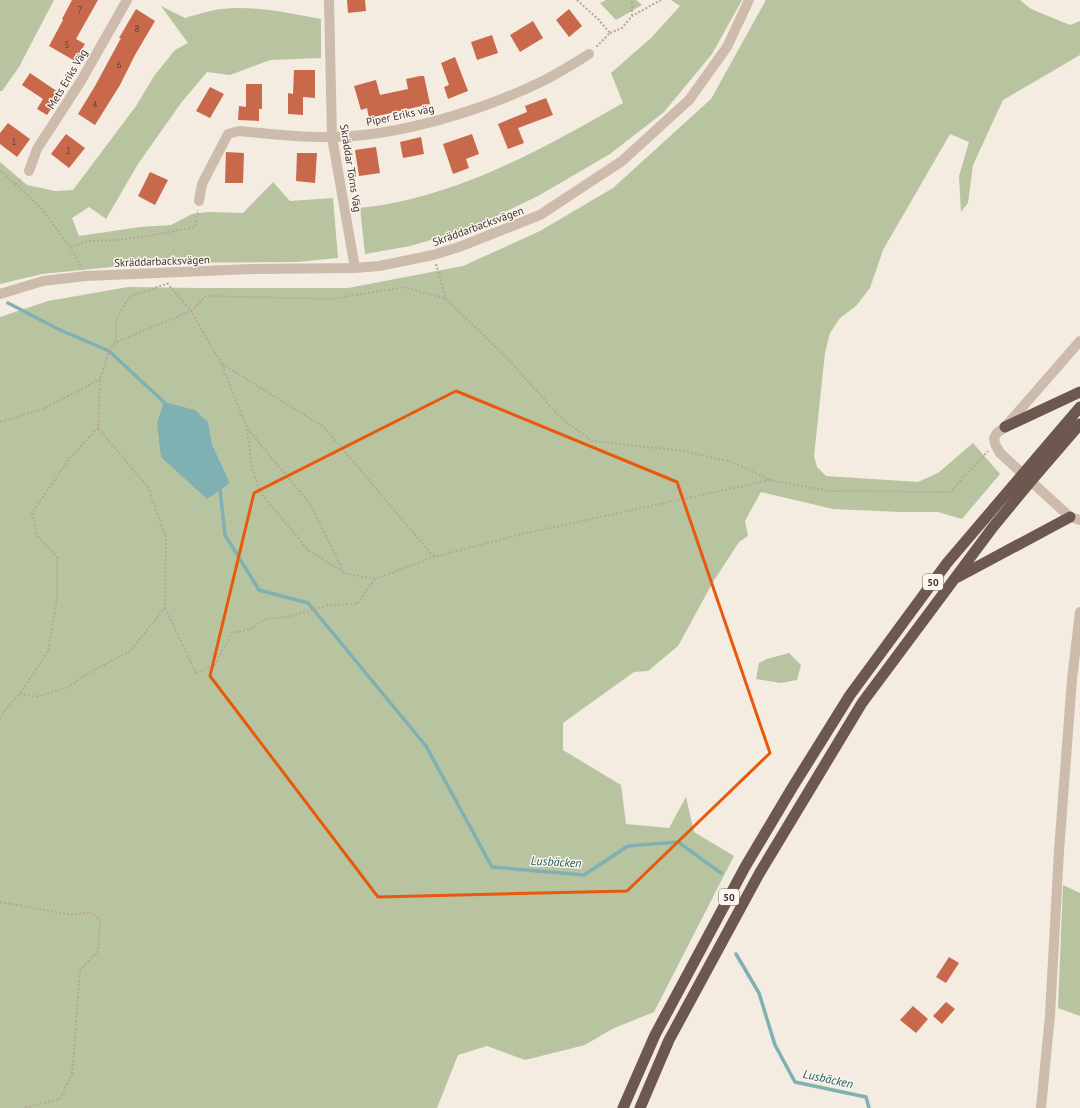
<svg xmlns="http://www.w3.org/2000/svg" width="1080" height="1108" font-family="'PT Sans',sans-serif">
<style>
.green{fill:#b8c4a0;fill-rule:evenodd}
.water{fill:#7fb0b2}
.lines{fill:none;stroke-linecap:round;stroke-linejoin:round}
.stream{stroke:#7fb0b2;stroke-width:3.5}
.building{fill:#c8694b}
.path{stroke:#b9a596;stroke-width:2;stroke-dasharray:2 2;stroke-linecap:butt}
.minor{stroke:#cdbbac;stroke-width:10}
.tertiary{stroke:#cdbbac;stroke-width:10}
.trunk{stroke:#6c584f;stroke-width:11}
.marked{fill:none;stroke:#e8590c;stroke-width:3;stroke-linejoin:round}
.labels{text-anchor:middle;stroke-width:3;stroke-linejoin:round;paint-order:stroke}
.number-label{font-size:9px;fill:#5e3e33}
.shield{fill:#fbf5ee;stroke:#756b66;stroke-width:1}
.shield-label{font-size:10px;font-weight:bold;fill:#3b302b}
.street-label{font-size:11px;fill:#3b302b;stroke:#fbf5ee}
.water-label{font-size:12px;font-style:italic;fill:#1f5a5e;stroke:#fbf5ee}
</style>
<rect width="100%" height="100%" fill="#f4ebe1"/>
<path class="green" d="M0,0H54L19,67L2,91H0Z
M606,0H636L642,5L616,20L600,3Z
M671,0H742L712,54L664,112L610,154L538,196L470,229L410,246L365,254L360,208C455,198 541,150 623,103L611,73L651,38L680,6Z
M766,0H1020L1031,9L1070,25L1080,21V55L1003,100L973,165L968,203L961,212L959,176L969,142L950,134L883,250L870,288L856,306L840,318L830,333L825,353L814,456L817,467L826,476L918,482L938,473L973,443L1000,474L962,519L938,512H900L833,509L761,492L745,521L748,536L739,542L713,582L678,646L648,671L634,672L563,723V750L621,785L626,824L669,828L686,797L694,832L734,856L654,1012L612,1029L585,1045L525,1060L487,1046L458,1055L437,1108H0V317L48,301L128,287L198,288H348L463,266L540,231L613,188L711,99ZM208,422L212,444L230,483L220,489Z
M161,6L185,18C195,15 205,12 215,10C250,4 287,13 321,19V58L270,60L230,75L207,72L181,103L138,164L106,219L89,207L72,218L79,236L140,227L171,225L192,214L208,212L243,213L273,182L290,201L333,198L338,258L297,262L151,263L42,274L0,284V162L27,185L55,191L73,190L136,106L154,76L175,50L188,43Z
M789,653L801,665L797,680L781,683L756,679L759,663L767,659Z
M1063,885L1080,893V1016L1058,1008Z"/>
<path class="water" d="M164,402L195,410L208,422L212,444L230,483L207,499L161,457L157,423Z"/>
<g class="lines">
<path class="stream" d="M8,303L58,329L109,351L164,402L166,405
M218,486L220,489L225,535L259,590L308,603L426,746L492,867L584,875L628,846L678,842L721,873
M736,954L759,993L775,1045L795,1082L866,1097L869,1108"/>
</g>
<path class="building" d="M72,0H98L76,39L85,44L75,61L49,46L63,20L62,19Z
M347,0H365L366,11L348,13Z
M136,9L155,21L135,55L120,85L95,125L78,114L95,86L121,38H119Z
M569,9L582,26L569,37L556,20Z
M533,21L543,38L520,52L510,35Z
M492,35L498,53L477,60L471,42Z
M455,57L468,91L448,99L444,87L449,85L441,63Z
M294,70H315V98L303,97V115L288,114V93L293,94Z
M30,73L61,94L47,115L37,109L43,99L22,85Z
M420,76H424L430,104L369,118L367,108L361,110L354,86L376,80L380,95L408,89L406,79Z
M246,84H262V109H259V121L238,120L239,106L246,107Z
M210,87L224,94L210,118L196,111Z
M546,98L553,115L518,128L524,143L508,149L498,124L527,112L525,106Z
M8,123L30,139L17,157L0,144V133Z
M66,134L85,148L69,168L51,154Z
M472,134L479,154L466,159L469,168L453,174L443,144Z
M421,137L424,154L403,158L400,142Z
M376,147L380,173L359,176L355,150Z
M226,152L244,153L243,183H225Z
M297,153H317L315,183L296,181Z
M150,172L168,180L155,205L138,196Z
M949,957L959,963L946,983L936,977Z
M946,1002L955,1009L942,1024L933,1016Z
M913,1006L928,1019L916,1033L900,1020Z"/>
<g class="lines">
<path class="path" d="M577,0L599,20L610,33L596,47
M632,16V0
M610,33L622,28L632,16L661,0
M0,170L41,208L70,247L81,266
M16,184L22,178
M70,247L88,241L119,240L159,234L195,227L198,210
M436,264L446,299L508,359L561,418L592,441L684,451L732,462L770,480L829,491L950,492L988,451
M167,283L191,311L221,363L247,428L310,504L344,573L375,579L434,557L518,535L770,480
M117,342L191,311L206,296L331,299L405,287L446,299
M222,364L324,427L434,557
M0,422L43,409L100,379
M247,429L252,468L260,492L308,550L343,572
M165,608L196,673L214,666L232,633L250,629L265,619L291,616L329,605L357,604L375,579
M20,694L37,697L69,687L83,676L130,651L165,608L166,538L148,487L98,428
M0,718L8,706L20,694L48,651L57,600V557L37,535L32,513L68,460L98,428L100,379L109,351L116,342V320L129,297L166,284
M0,902L72,915L91,912L100,920L98,951L80,970L72,1074L60,1099L23,1108"/>
<path class="minor" d="M329,0L332,137L355,268
M29,171L37,149L81,81L127,0
M199,201L202,184L228,134L239,131C270,134 301,138 332,137C400,136 484,110 545,80C560,72 575,63 589,54
M1080,341L1005,427L997,433L994,438L995,444L1000,453L1070,517L1080,520
M1041,1108L1050,1015L1059,851L1072,679L1080,612"/>
<path class="tertiary" d="M0,294L43,281L86,276L251,269L355,268L379,266L433,255L459,247L540,215L622,161L689,100L727,47L749,0"/>
<path class="trunk" d="M1005,427L1080,392
M958,577L1070,517
M623,1108L655,1035L745,867L792,788L850,695L947,563L1080,407
M640,1108L669,1040L759,874L862,703L993,527L1031,481L1080,424"/>
</g>
<path class="marked" d="M456,391L677,482L770,753L627,891L378,897L210,676L254,493Z"/>
<g class="labels">
<g class="number-label">
<text x="80" y="13">7</text>
<text x="137" y="32">8</text>
<text x="67" y="48">5</text>
<text x="119" y="68">6</text>
<text x="95" y="108">4</text>
<text x="14" y="145">1</text>
<text x="68" y="154">2</text>
</g>
<g class="shield">
<rect x="923" y="574" width="20" height="16" rx="3"/>
<rect x="719" y="889" width="20" height="16" rx="3"/>
</g>
<g class="shield-label">
<text x="933" y="586">50</text>
<text x="729" y="901">50</text>
</g>
<g class="street-label">
<text transform="translate(67 79) rotate(-59)" y="4">Mets Eriks Väg</text>
<text transform="translate(400 115) rotate(-12)" y="4">Piper Eriks väg</text>
<text transform="translate(351 168) rotate(81)" y="4">Skräddar Törns Väg</text>
<text transform="translate(478 226) rotate(-20)" y="4">Skräddarbacksvägen</text>
<text transform="translate(162 261) rotate(-2)" y="4">Skräddarbacksvägen</text>
</g>
<g class="water-label">
<text transform="translate(556 862) rotate(3)" y="4">Lusbäcken</text>
<text transform="translate(828 1079) rotate(12)" y="4">Lusbäcken</text>
</g>
</g>
</svg>
